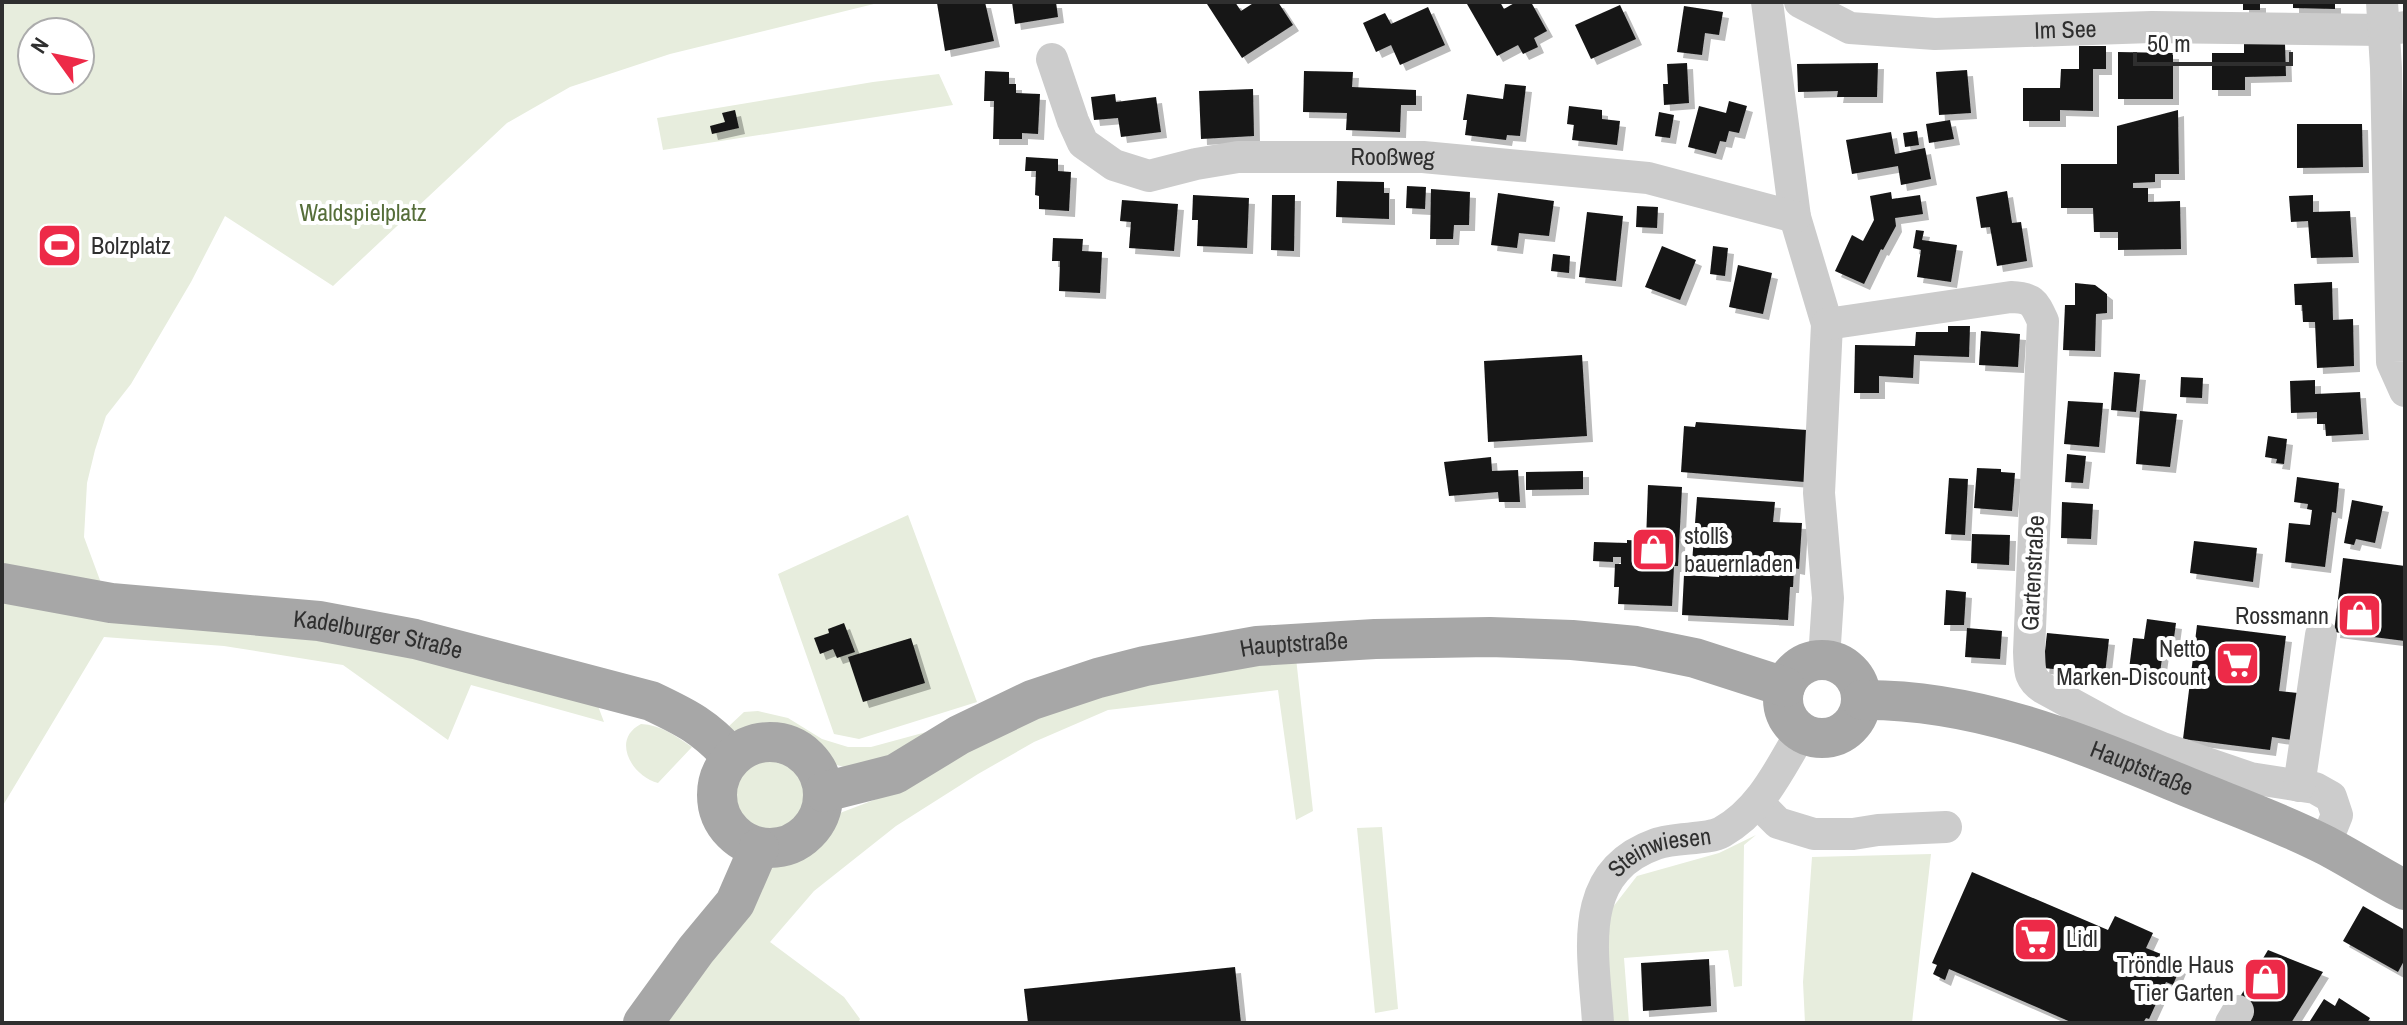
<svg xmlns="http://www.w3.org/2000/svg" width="2407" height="1025" font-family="'Archivo Narrow',sans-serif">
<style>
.green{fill:#e7eddd;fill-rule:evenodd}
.building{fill:#161616;filter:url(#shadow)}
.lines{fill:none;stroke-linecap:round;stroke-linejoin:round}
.minor{stroke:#ccc;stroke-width:32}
.major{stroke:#a7a7a7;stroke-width:40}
.labels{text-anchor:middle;stroke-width:8;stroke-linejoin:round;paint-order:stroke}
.street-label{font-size:24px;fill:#2f2f2f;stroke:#fff}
.park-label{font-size:24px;fill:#566e3a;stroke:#fff}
.poi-label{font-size:24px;fill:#2f2f2f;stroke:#fff;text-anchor:start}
</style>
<defs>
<filter id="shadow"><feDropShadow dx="6" dy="6" stdDeviation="0" flood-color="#0004"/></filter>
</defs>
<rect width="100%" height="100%" fill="#fff"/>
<path class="green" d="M2,2H882L670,54L570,87L507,123L333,286L225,216L191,282L131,384L106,416L95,450L87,483L84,537L101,583L358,642L598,706L604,722L471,685L448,740L343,665L224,646L104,637L2,807ZM32,32H80V80H32Z
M939,74L953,105L663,150L657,118L873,82Z
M908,515L977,702L859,739L834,734L778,574Z
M1296,658L1313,811L1296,820L1278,690L1108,710L1034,742L978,774L896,826L814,891L770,942L844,997L860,1019L858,1023H658L771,869L811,846L831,820L840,813L887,795L1019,722L1138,683Z
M758,711L788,718L822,739L848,747H871L930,731L899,756L844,767L822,761L801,744L787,737L768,733L741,734L728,727L744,712Z
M641,724C661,725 676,736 692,747L658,783C633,777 610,740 641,724Z
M725 797a42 42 0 1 1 84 0a42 42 0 1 1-84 0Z
M1382,827L1398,1009L1375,1013L1357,828Z
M1756,835L1744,845L1742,986L1734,987L1728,950L1624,958L1629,1023H1610L1606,916L1637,876L1719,853Z
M1931,854L1912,1023H1805L1803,982L1812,857Z"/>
<path class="building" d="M939,2H985L994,41L945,51L937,3Z
M1012,2H1056L1058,17L1015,24Z
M1209,2H1235L1241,11L1255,2H1278L1293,25L1242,58L1207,4Z
M1471,2H1500L1504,9L1516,2H1531L1547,31L1534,38L1538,47L1523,54L1518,45L1497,56L1467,4Z
M2243,2H2260V10H2243Z
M2293,2H2335V9L2293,8Z
M1620,5L1636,39L1591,59L1575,25Z
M1684,6L1723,12L1719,35L1705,33L1702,55L1677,52Z
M1428,7L1445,45L1400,65L1391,45L1376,52L1363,23L1385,13L1391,24Z
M2244,44H2285L2286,76L2245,77V90H2212V53H2244Z
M2079,46H2106V69H2093V111L2060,110V121H2023V88H2060L2061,69H2079Z
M2118,52L2173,53V99H2118Z
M1687,63L1689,103L1664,105L1663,84H1668L1667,64Z
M1878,63L1877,97H1837L1838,91L1798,92L1797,64Z
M1967,70L1971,113L1939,115L1936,72Z
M985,71L1009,72V84H1016V93L1040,94L1038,134L1022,133V139H993L994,101H984Z
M1304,71L1353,72L1352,87L1416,90V105H1401L1400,132L1346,130L1347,113L1303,112Z
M1505,84L1526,86L1520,136L1507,135L1506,140L1465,135L1467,120H1463L1467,94L1503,99Z
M1253,89L1254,136L1201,139L1199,91Z
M1115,94L1116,102L1156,97L1161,132L1121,137L1118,118L1094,120L1091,97Z
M1729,101L1747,106L1739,133L1729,131L1726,142L1720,141L1716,154L1688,147L1699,106L1726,113Z
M1569,106L1602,110V119L1620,121L1617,145L1572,140L1574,125L1567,124Z
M735,110L739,128L712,134L710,126L725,122L722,113Z
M2178,110L2179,174H2155V182L2133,183V188H2148V202L2180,201L2181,249L2118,250V232H2094L2093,208H2061V164H2117V126Z
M1659,112L1674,115L1670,138L1655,136Z
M1950,120L1954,139L1929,143L1926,124Z
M2297,124H2362L2363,167L2297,168Z
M1917,131L1919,145L1905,147L1903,133Z
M1891,132L1895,154L1925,148L1931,179L1901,185L1898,166L1852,174L1846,140Z
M1026,157L1058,159V171L1071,172L1069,211L1039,209V196L1035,195L1036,171H1025Z
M1337,181L1384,182V193H1389V219L1336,217Z
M1407,186L1426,187L1425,209L1406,208Z
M1431,189L1470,192L1469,225H1454L1453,239H1430Z
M2007,191L2012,223L2021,222L2027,261L1997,266L1990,227L1981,228L1976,197Z
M1891,192L1892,199L1920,195L1923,214L1895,218L1896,226L1883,250L1881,249L1864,284L1835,271L1852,235L1863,241L1874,220L1870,196Z
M1498,193L1554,201L1549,236L1519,233L1517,248L1491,245Z
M1193,195L1249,198L1247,248L1197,246L1198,220H1192Z
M1272,195H1295L1294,251L1271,250Z
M2313,195V212L2350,211L2353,257L2311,258L2308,221L2291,222L2289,196Z
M1122,200L1178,204L1174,251L1129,248L1131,222L1120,221Z
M1637,206L1658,207L1657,228L1636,227Z
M1587,212L1623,216L1616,281L1579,277Z
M1916,230L1924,231L1922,240L1957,245L1951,282L1917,277L1921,250L1913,248Z
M1053,238L1083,239L1082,251L1102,252L1100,293L1059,291L1060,261H1052Z
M1662,246L1696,260L1680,300L1645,287Z
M1713,246L1728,248L1725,276L1710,274Z
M1553,254L1570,256L1569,273L1551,271Z
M1738,265L1772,273L1763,314L1729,307Z
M2332,282L2333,320L2353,319L2354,366L2317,368L2315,322H2303L2302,305H2295L2294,284Z
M2075,283L2095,285L2107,294V313L2096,314L2095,351L2063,350L2065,305H2075Z
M1948,326H1970L1969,357L1914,355L1913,378L1879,376V393H1854L1855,345L1915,346L1916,332H1948Z
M1981,331L2020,334L2018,367L1979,365Z
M1582,355L1587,436L1488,442L1484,361Z
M2114,372L2140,374L2136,412L2111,410Z
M2181,377L2203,378L2202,398L2180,397Z
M2315,380V394L2360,392L2363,434L2326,436L2325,424H2317V412L2291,413L2290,381Z
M2068,401L2103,403L2099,447L2064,444Z
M2140,411L2177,414L2170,467L2136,464Z
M1696,422L1807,430L1805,482L1681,472L1684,426L1695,427Z
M2268,436L2287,439L2284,464L2276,463L2277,459L2265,457Z
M2067,454L2086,456L2083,483L2065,482Z
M1491,457L1492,471L1518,470L1520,502H1499L1498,492L1449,496L1444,462Z
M1977,468L2001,469V472L2015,473L2012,511L1974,508Z
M1583,471V489L1526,490V472Z
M2297,477L2339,483L2336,513L2332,512L2325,567L2285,562L2289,523L2310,525L2312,510L2307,509L2308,504L2294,502Z
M1949,478L1968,479L1965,535L1945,534Z
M1648,485L1682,487L1678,566H1674L1672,606L1618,604L1619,587H1614L1615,564H1621V557H1613V562L1593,561L1594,542L1627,543V540L1646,541Z
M1697,497L1775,502L1773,522L1802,523L1799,569L1794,568L1793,587H1790L1788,620L1682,615L1684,575L1719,577L1720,566L1692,563Z
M2352,500L2383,506L2375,543L2356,539L2354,545L2344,543Z
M2062,502L2093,504L2091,539L2061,538Z
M1972,534L2010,535L2009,565L1971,563Z
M2194,541L2257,548L2253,582L2190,573Z
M2343,558L2405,566V641L2334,632Z
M1946,590L1966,592L1964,625H1944Z
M2147,619L2176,623L2173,645L2164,644L2159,680L2128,677L2133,638L2144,639Z
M844,623L855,652L837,658L833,649L820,654L814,638L829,633L828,629Z
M2197,625L2286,636L2279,691L2298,693L2292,740L2272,737L2270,750L2183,739Z
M1967,628L2002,631L2000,659L1965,657Z
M2047,633L2109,639L2105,674L2043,668Z
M911,638L925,683L863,702L848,657Z
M1972,872L2108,930L2115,916L2153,933L2146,948L2176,960L2173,965L2180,968L2173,985L2166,982L2149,1019L2146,1018L2143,1023H2073L1949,969L1945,980L1933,974L1937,965L1932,963Z
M2363,906L2405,930V959L2398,972L2343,941Z
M2268,950L2323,972L2291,1023H2247L2254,1012L2237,1002Z
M1709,959L1711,1006L1643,1011L1641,963Z
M1235,967L1241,1023H1028L1024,989Z
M2339,998L2370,1018L2367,1023H2313L2310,1021L2324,999L2335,1006Z"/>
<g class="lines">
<g class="minor">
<path d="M1767,2L1795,217L1827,324L1819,493L1828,598L1824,659"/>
<path id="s1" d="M1800,2L1850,28L1935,34L2152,27L2383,30L2405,27"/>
<path d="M2382,2L2386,68L2392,362L2405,391"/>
<path id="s2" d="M1052,59L1073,121L1083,143L1114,165L1149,176L1196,164L1238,157H1423L1648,178L1795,217"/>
<path d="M1827,324L2011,297C2033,298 2034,302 2043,321L2029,652C2030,669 2028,678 2043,688L2118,729L2162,748L2250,778L2315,788L2331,797L2337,815L2325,845"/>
<path d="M2299,786L2321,635"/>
<path d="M1758,803L1778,823L1814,834H1853L1878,830L1946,827"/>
<path id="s3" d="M1598,1023C1594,954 1574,873 1656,844C1675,837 1708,840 1722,832C1761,810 1779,770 1801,733"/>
<path d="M2231,1023L2238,1011"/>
</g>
<g class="major">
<path id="s4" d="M2,583L111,603L319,621L415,639L651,701C687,718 705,727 732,757"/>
<circle cx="1822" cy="699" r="39"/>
<path id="s5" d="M1862,700C1972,699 2073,739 2173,781C2223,802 2276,820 2325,845C2352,859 2378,876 2405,890"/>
<circle cx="770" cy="795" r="53"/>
<path id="s6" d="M824,792L895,774L959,735L1032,700L1098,678L1145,666L1257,646L1375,639L1490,637L1572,640L1636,646L1695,658L1785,687"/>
<path d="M643,1023L696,950L735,903L759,848"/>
</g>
</g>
<defs>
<symbol id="stadium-square" viewBox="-11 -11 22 22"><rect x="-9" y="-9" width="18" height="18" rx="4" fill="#ed2a48" stroke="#fff"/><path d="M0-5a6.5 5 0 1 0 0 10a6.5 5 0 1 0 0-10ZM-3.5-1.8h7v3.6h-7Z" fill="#fff"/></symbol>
<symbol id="shop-square" viewBox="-11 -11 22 22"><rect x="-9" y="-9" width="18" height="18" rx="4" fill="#ed2a48" stroke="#fff"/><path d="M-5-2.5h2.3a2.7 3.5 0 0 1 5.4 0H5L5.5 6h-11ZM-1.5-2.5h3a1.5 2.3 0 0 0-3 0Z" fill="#fff"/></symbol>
<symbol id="supermarket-square" viewBox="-11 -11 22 22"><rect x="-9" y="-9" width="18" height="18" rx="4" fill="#ed2a48" stroke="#fff"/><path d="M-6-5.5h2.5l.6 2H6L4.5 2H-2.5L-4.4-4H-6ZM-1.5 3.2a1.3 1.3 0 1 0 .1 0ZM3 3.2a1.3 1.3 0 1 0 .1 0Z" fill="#fff"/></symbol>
</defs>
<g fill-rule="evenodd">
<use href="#stadium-square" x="34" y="220" width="51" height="51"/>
<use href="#shop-square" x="1628" y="524" width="51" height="51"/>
<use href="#shop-square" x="2334" y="590" width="51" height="51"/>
<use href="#supermarket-square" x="2212" y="638" width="51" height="51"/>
<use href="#supermarket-square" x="2010" y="914" width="51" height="51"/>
<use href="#shop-square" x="2240" y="954" width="51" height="51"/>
</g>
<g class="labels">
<g class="street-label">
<text dy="8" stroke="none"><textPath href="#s1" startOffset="272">Im See</textPath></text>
<text dy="8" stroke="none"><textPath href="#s2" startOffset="410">Rooßweg</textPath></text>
<text transform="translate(2033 573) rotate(-87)" y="8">Gartenstraße</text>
<text dy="8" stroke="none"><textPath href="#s4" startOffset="380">Kadelburger Straße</textPath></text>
<text dy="8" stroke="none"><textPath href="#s6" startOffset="498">Hauptstraße</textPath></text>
<text dy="8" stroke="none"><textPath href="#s5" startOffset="290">Hauptstraße</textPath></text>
<text dy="8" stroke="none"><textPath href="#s3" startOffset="208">Steinwiesen</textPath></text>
</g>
<g class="park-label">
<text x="363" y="221">Waldspielplatz</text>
</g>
<g class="poi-label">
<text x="91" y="254">Bolzplatz</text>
<text x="1684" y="544">stoll´s<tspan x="1684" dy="28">bauernladen</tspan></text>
<text x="2329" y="624" text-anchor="end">Rossmann</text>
<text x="2206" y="657" text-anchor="end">Netto<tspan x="2206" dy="28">Marken-Discount</tspan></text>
<text x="2066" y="947">Lidl</text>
<text x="2234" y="973" text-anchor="end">Tröndle Haus<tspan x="2234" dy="28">Tier Garten</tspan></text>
</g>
</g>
<rect width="2407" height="1025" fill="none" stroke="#2f2f2f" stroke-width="8"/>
<g transform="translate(56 56) rotate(303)"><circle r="38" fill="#ffffff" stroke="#acacac" stroke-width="2"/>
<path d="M0-6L14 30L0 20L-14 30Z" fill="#ed2a48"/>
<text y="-12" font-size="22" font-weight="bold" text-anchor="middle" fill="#2f2f2f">N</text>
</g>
<path d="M2135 52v12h156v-12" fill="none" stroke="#2f2f2f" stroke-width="4"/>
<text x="2147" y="52" font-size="24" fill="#2f2f2f" stroke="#ffffff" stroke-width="6" paint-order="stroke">50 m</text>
</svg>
